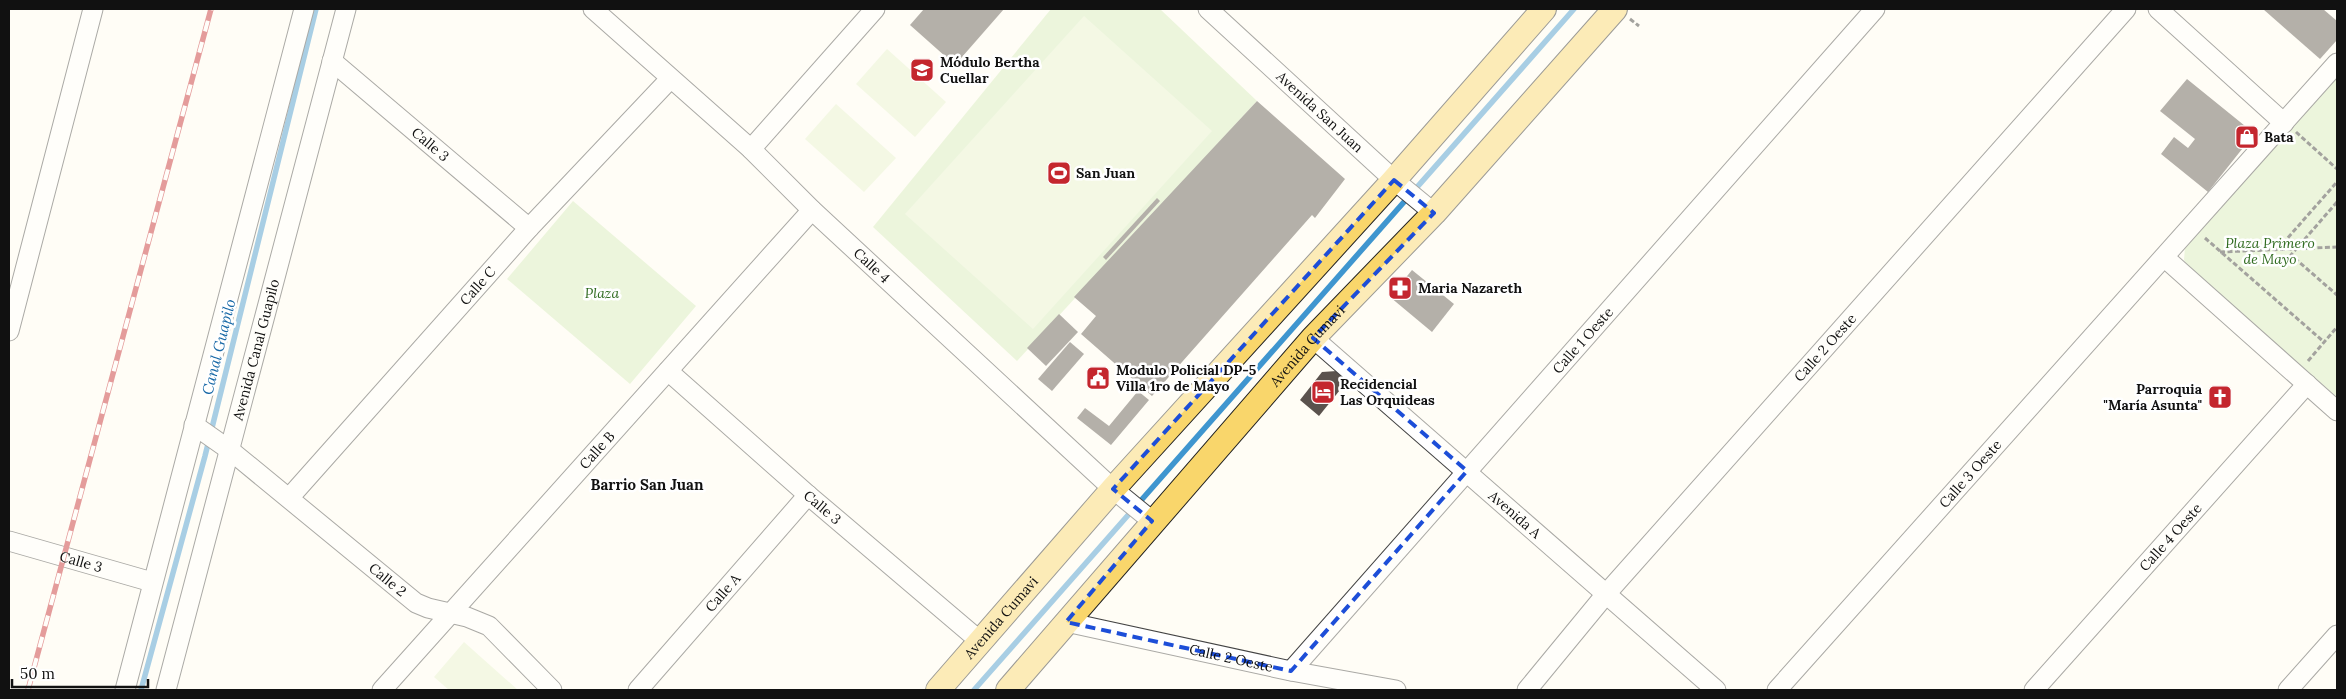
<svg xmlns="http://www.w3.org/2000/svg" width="2346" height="699" font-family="Lora,serif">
<rect width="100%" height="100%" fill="#fffdf5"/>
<g fill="#d5ebbd">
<polygon points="1051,9 1160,9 1257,101 1017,361 873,227"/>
<polygon points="2337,76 2337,397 2189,268 2184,260 2185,247"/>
<polygon points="573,201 696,306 630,384 507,279"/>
</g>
<g fill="#e6f2cf">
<polygon points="1084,16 1212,131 1033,329 905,214"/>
<polygon points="887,49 946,102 915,137 856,84"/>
<polygon points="836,104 896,158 864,192 805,139"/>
<polygon points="464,642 518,690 449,690 434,677"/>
</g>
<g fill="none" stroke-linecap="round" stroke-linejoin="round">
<g stroke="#3f96cf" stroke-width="5.5">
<polyline points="141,690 205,456 316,9"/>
<polyline points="974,690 1574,9"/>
</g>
</g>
<g fill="#5a524d">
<polygon points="924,9 1004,9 955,65 910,25"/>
<polygon points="2263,9 2323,9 2337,21 2337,40 2320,59"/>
<polygon points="2187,79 2250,130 2250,139 2208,192 2161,154 2174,137 2188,148 2195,139 2160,111"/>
<polygon points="1257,101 1345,179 1315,218 1312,215 1152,396 1081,334 1096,316 1074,297"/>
<polygon points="1157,198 1160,201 1106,260 1103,257"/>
<polygon points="1412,270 1454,304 1432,332 1390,297"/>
<polygon points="1059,314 1078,332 1046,366 1027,348"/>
<polygon points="1070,342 1084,354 1052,391 1038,379"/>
<polygon points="1337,371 1348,380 1319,416 1300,400 1322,372"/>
<polygon points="1138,391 1149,400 1111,445 1077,418 1085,408 1109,426"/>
</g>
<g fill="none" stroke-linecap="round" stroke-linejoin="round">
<g stroke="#444" stroke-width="21">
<g id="minor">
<path id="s1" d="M593,9L751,149L812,210L1113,489L1152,521"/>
<path id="s2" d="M1208,9L1394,180L1434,213"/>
<polyline points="2158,9 2284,123"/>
<path id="s3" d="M332,61L529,228"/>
<polyline points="751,149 875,9"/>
<polyline points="2165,258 2337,411"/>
<polyline points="9,331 93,9"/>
<path id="s4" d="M1313,338L1716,690"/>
<path id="s5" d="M668,371L808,495L981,642"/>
<path id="s6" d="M194,425L231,451L416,603L428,608L467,617L489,626L552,690"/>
<path id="s7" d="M289,498L529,228L670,79"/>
<path id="s8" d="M9,541L152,582"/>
<path id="s9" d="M1066,622L1291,671L1396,690"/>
<path id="s10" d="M1291,671L1875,9"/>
<polyline points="125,690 304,9"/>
<path id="s11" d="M166,690L346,9"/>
<path id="s12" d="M382,690L812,210"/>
<path id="s13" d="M638,690L808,495"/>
<path id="s14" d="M1527,690L1606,594L2126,9"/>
<path id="s15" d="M1777,690L2337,63"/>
<path id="s16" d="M2034,690L2307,384"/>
<polyline points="2288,690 2337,635"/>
</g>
</g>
<g stroke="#222" stroke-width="26">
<g id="major">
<path id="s17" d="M938,690L1113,489L1394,180L1544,9"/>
<path id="s18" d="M1008,690L1313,338L1434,213L1615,9"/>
</g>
</g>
<g stroke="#333" stroke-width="3" stroke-dasharray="5 2.5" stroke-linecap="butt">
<polyline points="1630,19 1639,26"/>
<polyline points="2296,132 2337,169"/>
<polyline points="2337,202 2291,255 2337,295"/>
<polyline points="2205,238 2324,342"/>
<polyline points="2278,249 2337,182"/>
<polyline points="2220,252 2337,247"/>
<polyline points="2308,361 2337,327"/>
</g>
<use href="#minor" stroke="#fff" stroke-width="19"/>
<use href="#major" stroke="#f9d66b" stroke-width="24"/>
<g stroke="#c4262e" stroke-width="5.5">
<polyline id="rail" points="28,690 211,9"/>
</g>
<use href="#rail" stroke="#fff" stroke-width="4" stroke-dasharray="11" stroke-linecap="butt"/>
</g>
<path d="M0 0H2346V699H0ZM1394,180L1434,213L1313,338L1467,471L1291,671L1066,622L1152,521L1113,489Z" fill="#fffdf5" fill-opacity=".55" fill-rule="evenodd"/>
<path fill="none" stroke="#1d4ed8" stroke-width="4" stroke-dasharray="10 6" stroke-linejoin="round" d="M1394,180L1434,213L1313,338L1467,471L1291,671L1066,622L1152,521L1113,489Z"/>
<defs>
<g id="school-square" transform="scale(1.25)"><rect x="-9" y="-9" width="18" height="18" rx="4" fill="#c4262e" stroke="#fff"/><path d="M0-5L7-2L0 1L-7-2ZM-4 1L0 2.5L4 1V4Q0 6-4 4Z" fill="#fff"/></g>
<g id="shop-square" transform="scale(1.25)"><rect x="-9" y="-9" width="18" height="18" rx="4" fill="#c4262e" stroke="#fff"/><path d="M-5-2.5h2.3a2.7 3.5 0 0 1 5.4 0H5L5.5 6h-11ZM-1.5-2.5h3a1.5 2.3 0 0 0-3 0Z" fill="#fff"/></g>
<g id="stadium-square" transform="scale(1.25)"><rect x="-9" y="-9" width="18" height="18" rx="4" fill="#c4262e" stroke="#fff"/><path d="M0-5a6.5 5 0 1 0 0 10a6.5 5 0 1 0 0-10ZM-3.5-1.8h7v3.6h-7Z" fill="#fff"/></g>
<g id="pharmacy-square" transform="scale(1.25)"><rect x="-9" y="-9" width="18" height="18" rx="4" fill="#c4262e" stroke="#fff"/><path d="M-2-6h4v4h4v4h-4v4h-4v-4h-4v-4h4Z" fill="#fff"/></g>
<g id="civic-square" transform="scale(1.25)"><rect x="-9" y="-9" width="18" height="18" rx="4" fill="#c4262e" stroke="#fff"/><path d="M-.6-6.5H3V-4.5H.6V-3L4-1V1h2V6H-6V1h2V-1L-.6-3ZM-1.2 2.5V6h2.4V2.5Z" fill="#fff"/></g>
<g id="hotel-square" transform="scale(1.25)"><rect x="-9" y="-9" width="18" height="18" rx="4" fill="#c4262e" stroke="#fff"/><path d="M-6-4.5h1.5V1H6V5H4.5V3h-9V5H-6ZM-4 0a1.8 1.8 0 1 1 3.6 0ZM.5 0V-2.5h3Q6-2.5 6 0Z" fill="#fff"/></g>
<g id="church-square" transform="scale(1.25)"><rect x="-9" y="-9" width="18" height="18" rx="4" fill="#c4262e" stroke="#fff"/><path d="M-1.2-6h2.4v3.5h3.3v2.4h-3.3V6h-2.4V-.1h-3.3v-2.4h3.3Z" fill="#fff"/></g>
</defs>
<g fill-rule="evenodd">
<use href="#school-square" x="922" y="70"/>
<use href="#shop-square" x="2247" y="137"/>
<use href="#stadium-square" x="1059" y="173"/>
<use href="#pharmacy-square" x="1400" y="288"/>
<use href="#civic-square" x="1098" y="378"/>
<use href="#hotel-square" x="1323" y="392"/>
<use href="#church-square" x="2220" y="397"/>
</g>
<g text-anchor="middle" stroke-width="5" stroke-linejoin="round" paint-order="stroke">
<g font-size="14" font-weight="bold" fill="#111" stroke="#fff" text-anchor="start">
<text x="940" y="67">Módulo Bertha<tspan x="940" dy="16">Cuellar</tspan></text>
<text x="2264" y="142">Bata</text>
<text x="1076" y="178">San Juan</text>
<text x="1418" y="293">Maria Nazareth</text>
<text x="1116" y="375">Modulo Policial DP-5<tspan x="1116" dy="16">Villa 1ro de Mayo</tspan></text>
<text x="1340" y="389">Recidencial<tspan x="1340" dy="16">Las Orquideas</tspan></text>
<text x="2202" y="394" text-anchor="end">Parroquia<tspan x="2202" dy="16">"María Asunta"</tspan></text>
</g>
<g font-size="14" fill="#111" stroke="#fff">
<text dy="5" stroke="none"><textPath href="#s2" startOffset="152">Avenida San Juan</textPath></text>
<text dy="5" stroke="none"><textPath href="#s3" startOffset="129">Calle 3</textPath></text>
<text dy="5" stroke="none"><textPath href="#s1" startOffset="379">Calle 4</textPath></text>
<text dy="5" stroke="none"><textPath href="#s7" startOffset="284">Calle C</textPath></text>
<text dy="5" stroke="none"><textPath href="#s10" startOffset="441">Calle 1 Oeste</textPath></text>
<text dy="5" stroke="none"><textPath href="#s18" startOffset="456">Avenida Cumavi</textPath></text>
<text dy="5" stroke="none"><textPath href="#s14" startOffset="454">Calle 2 Oeste</textPath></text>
<text dy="5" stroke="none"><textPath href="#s11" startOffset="352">Avenida Canal Guapilo</textPath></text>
<text dy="5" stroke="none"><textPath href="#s12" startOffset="322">Calle B</textPath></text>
<text dy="5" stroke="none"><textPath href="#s15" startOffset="290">Calle 3 Oeste</textPath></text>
<text dy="5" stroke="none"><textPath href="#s5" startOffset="206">Calle 3</textPath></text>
<text dy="5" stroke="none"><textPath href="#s4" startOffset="268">Avenida A</textPath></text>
<text dy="5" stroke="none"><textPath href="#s16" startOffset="205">Calle 4 Oeste</textPath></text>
<text dy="5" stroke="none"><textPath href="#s8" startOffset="75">Calle 3</textPath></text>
<text dy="5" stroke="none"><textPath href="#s6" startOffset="248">Calle 2</textPath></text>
<text dy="5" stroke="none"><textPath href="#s13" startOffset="129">Calle A</textPath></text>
<text dy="5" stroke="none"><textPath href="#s17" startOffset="96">Avenida Cumavi</textPath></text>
<text dy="5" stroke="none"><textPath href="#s9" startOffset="169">Calle 2 Oeste</textPath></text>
</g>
<g font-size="14" font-style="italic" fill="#2f6b1f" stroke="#fff">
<text x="2270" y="248">Plaza Primero<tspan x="2270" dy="16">de Mayo</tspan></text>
<text x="602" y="298">Plaza</text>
</g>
<g font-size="15" font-style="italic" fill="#1768a6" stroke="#fff">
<text transform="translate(219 347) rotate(-76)" y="5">Canal Guapilo</text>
</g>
<g font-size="15" font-weight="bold" fill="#111" stroke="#fff">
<text x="647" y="490">Barrio San Juan</text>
</g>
</g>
<rect width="2346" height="699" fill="none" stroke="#111111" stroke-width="20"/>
<path d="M12 679v8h136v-8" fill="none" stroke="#111111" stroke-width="2.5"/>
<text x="20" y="679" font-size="15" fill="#111111" stroke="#ffffff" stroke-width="4" paint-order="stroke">50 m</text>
</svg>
